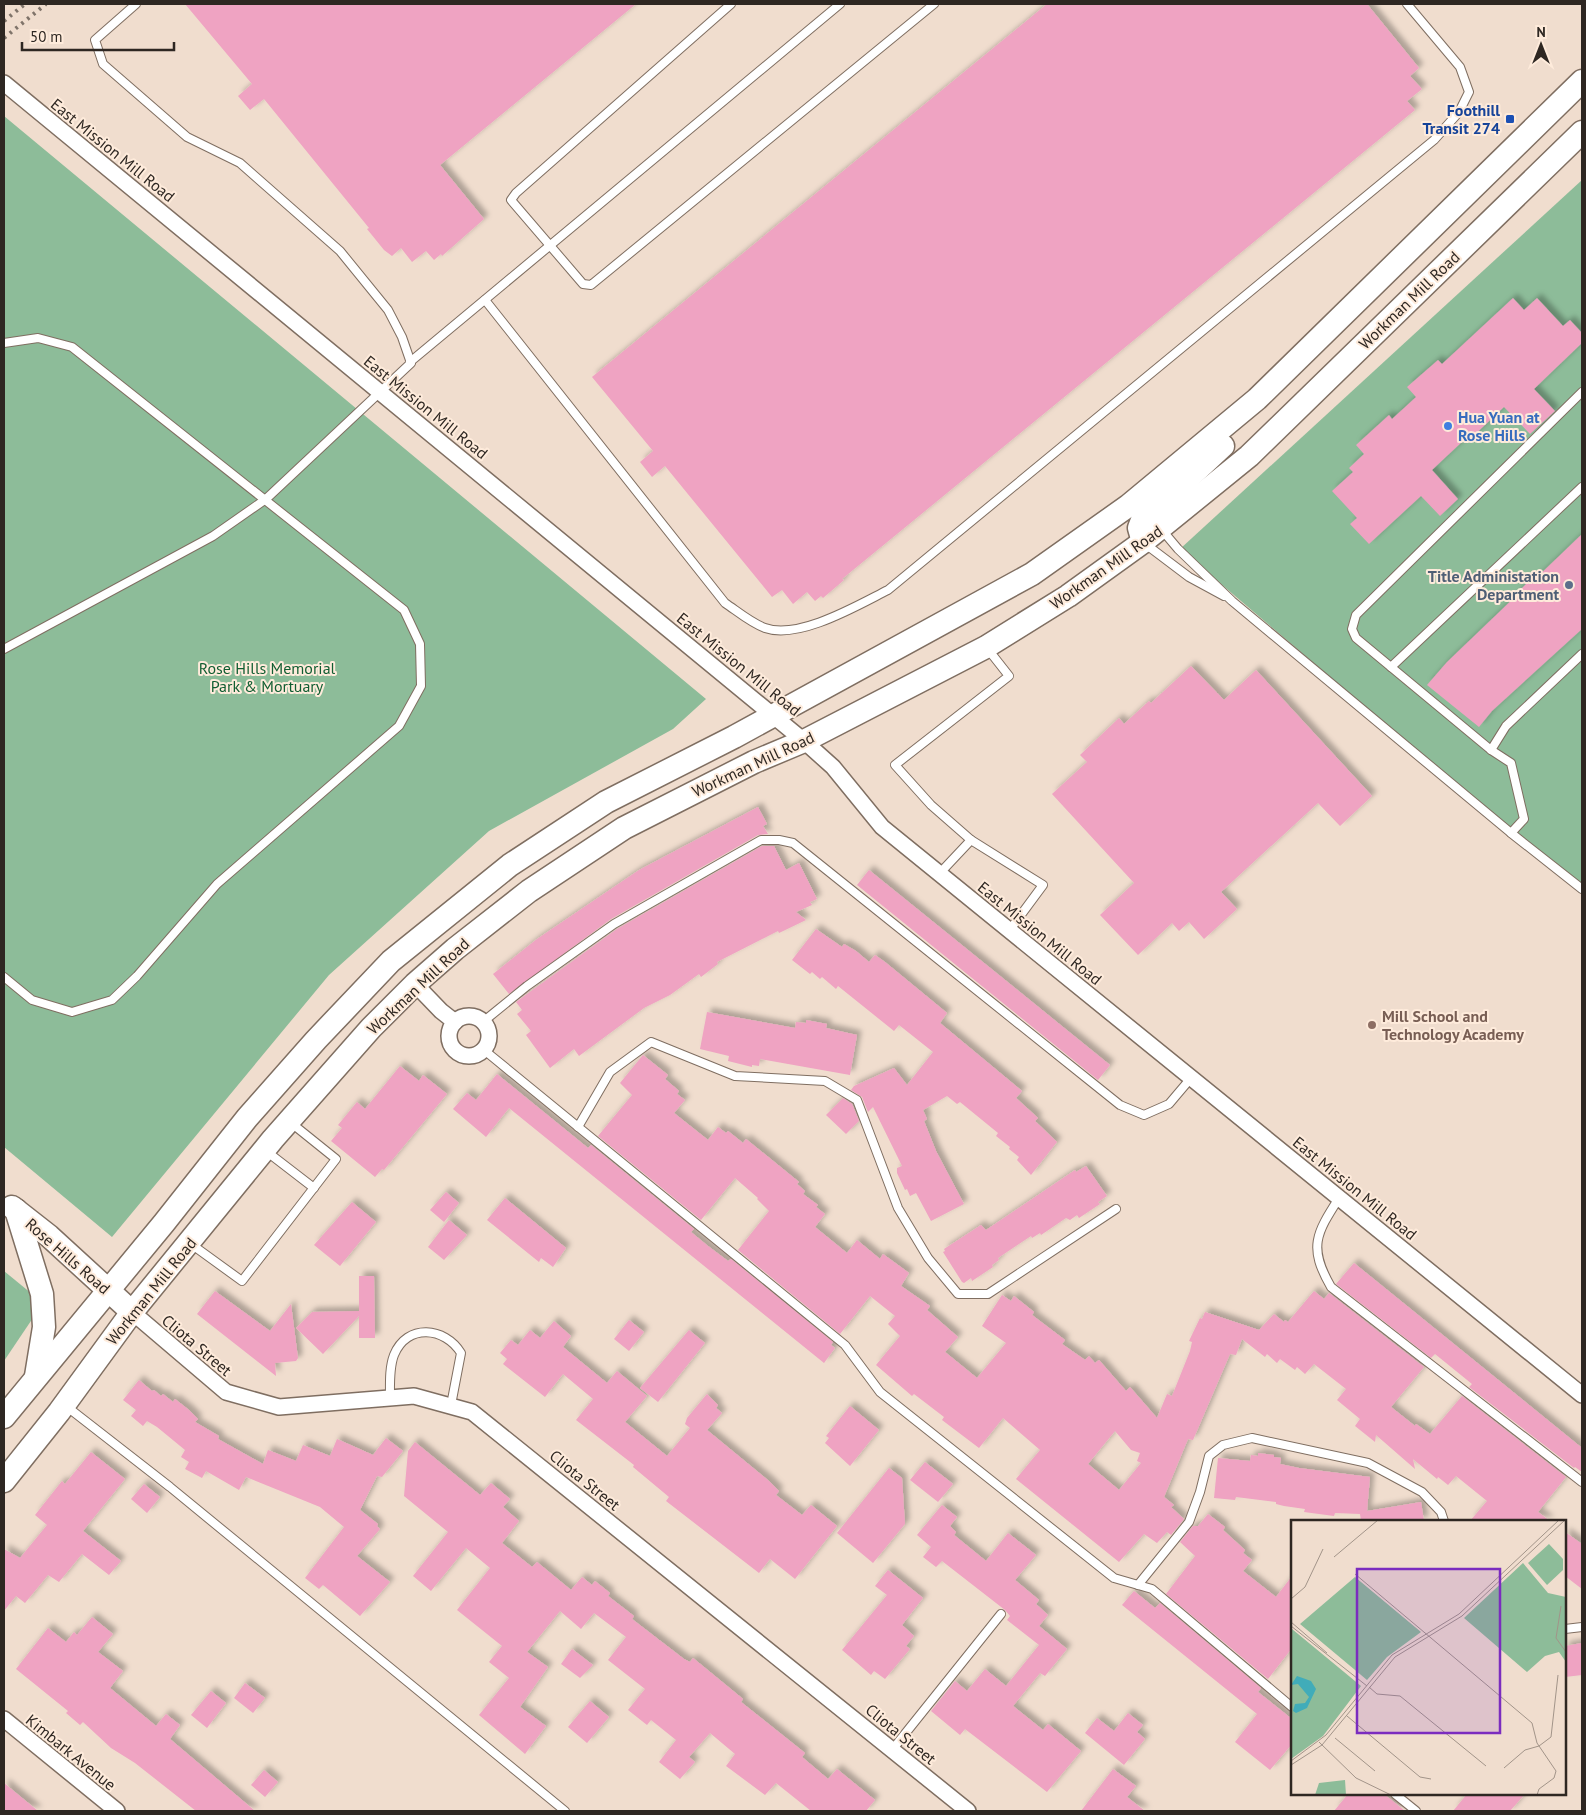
<svg xmlns="http://www.w3.org/2000/svg" width="1586" height="1815" font-family="'PT Sans',sans-serif">
<defs>
<filter id="shadow"><feDropShadow dx="4.5" dy="-4.5" stdDeviation="2.5" flood-color="#0004"/></filter>
</defs>
<rect width="100%" height="100%" fill="#f0ddce"/>
<g fill="#8dbc99">
<polygon points="4,116 706,699 673,729 489,831 329,975 112,1237 4,1147"/>
<polygon points="1582,180 1582,892 1180,549"/>
<polygon points="4,1271 43,1303 4,1361"/>
</g>
<g fill="#efa3c2" fill-rule="evenodd" filter="url(#shadow)">
<polygon points="185,4 636,4 440,165 484,219 442,256 441,254 434,260 426,251 412,262 401,248 392,256 384,250 367,229 369,228 264,99 250,110 238,96 252,84"/>
<polygon points="1047,4 1367,4 1419,68 1410,76 1422,89 1407,101 1415,110 842,579 844,580 823,598 821,596 815,601 807,592 793,604 782,590 772,597 665,466 652,477 640,462 653,451 592,377"/>
<polygon points="1513,298 1524,310 1537,298 1563,326 1570,320 1582,333 1582,343 1534,389 1555,411 1530,434 1504,407 1466,443 1463,441 1432,470 1458,499 1440,516 1421,496 1369,544 1350,524 1357,518 1332,491 1353,472 1349,468 1364,454 1356,445 1389,415 1392,419 1416,397 1407,387 1438,360 1442,364"/>
<polygon points="1582,534 1582,629 1492,711 1479,727 1427,685 1447,662 1519,593 1518,592 1531,579 1533,581"/>
<polygon points="1191,666 1224,700 1256,670 1372,796 1340,826 1318,803 1221,892 1237,909 1204,939 1189,922 1179,931 1172,923 1138,955 1100,915 1134,883 1052,794 1087,762 1080,755 1119,718 1124,724 1149,701 1151,703"/>
<polygon points="758,807 767,824 763,826 768,834 758,835 611,919 509,994 493,974 537,939 639,870"/>
<polygon points="762,846 774,846 786,870 799,863 817,899 810,902 812,905 796,912 806,920 779,933 778,931 717,962 718,964 701,977 699,974 670,995 644,1008 579,1056 574,1049 550,1068 526,1035 531,1031 517,1014 522,1010 516,1002 617,929"/>
<polygon points="869,870 1110,1065 1098,1080 857,885"/>
<polygon points="816,929 842,947 844,944 856,951 869,962 875,955 885,962 947,1013 940,1023 1022,1091 1016,1098 1038,1118 1035,1121 1057,1142 1031,1175 1017,1160 1019,1157 1009,1149 1010,1147 996,1136 998,1133 960,1102 957,1104 947,1096 923,1110 927,1119 924,1121 936,1151 964,1204 931,1221 916,1193 910,1196 907,1189 905,1190 897,1173 897,1168 902,1166 873,1107 868,1112 862,1097 851,1090 854,1086 894,1068 907,1085 933,1052 899,1025 894,1031 838,986 836,989 822,977 820,979 812,972 810,974 792,960"/>
<polygon points="707,1012 795,1028 796,1022 806,1023 806,1020 827,1024 826,1028 857,1035 850,1075 760,1059 759,1066 752,1065 752,1067 728,1061 729,1056 700,1049"/>
<path d="M643,1055L668,1075L665,1079L679,1091L677,1094L685,1100L674,1113L708,1140L718,1127L726,1133L728,1131L743,1143L746,1139L799,1182L797,1184L805,1191L803,1194L818,1205L816,1207L825,1214L815,1227L847,1253L857,1240L880,1259L883,1254L909,1273L901,1286L930,1306L927,1310L958,1337L945,1352L977,1378L1006,1343L982,1326L1002,1295L1011,1301L1014,1296L1034,1312L1032,1315L1065,1340L1062,1344L1085,1360L1089,1356L1095,1363L1099,1360L1126,1391L1130,1387L1157,1418L1167,1394L1172,1396L1190,1351L1192,1342L1189,1341L1200,1318L1202,1319L1205,1312L1259,1330L1274,1314L1284,1322L1285,1320L1288,1322L1314,1291L1324,1299L1329,1293L1424,1367L1391,1407L1415,1426L1416,1424L1430,1434L1462,1396L1566,1477L1538,1512L1550,1521H1470L1487,1501L1456,1476L1448,1485L1438,1477L1437,1479L1413,1459L1415,1469L1376,1435L1375,1442L1355,1426L1360,1419L1337,1400L1346,1389L1314,1364L1305,1374L1297,1367L1295,1370L1280,1359L1277,1363L1267,1354L1265,1357L1242,1339L1236,1355L1230,1354L1193,1440L1188,1439L1164,1497L1174,1505L1171,1507L1184,1519L1171,1535L1167,1532L1157,1543L1144,1534L1119,1562L1016,1479L1040,1450L1003,1418L979,1448L942,1420L944,1417L914,1394L912,1396L876,1365L900,1336L888,1324L895,1316L870,1296L840,1334L738,1250L769,1211L757,1199L758,1198L735,1178L701,1220L598,1136L632,1095L620,1083ZM1115,1431L1131,1450L1140,1453L1137,1461L1141,1463L1119,1490L1088,1464Z"/>
<polygon points="400,1066 419,1081 423,1075 447,1094 384,1170 382,1169 375,1177 331,1141 342,1128 338,1125 357,1102 365,1109"/>
<polygon points="497,1074 588,1148 591,1145 694,1229 691,1232 708,1246 728,1261 731,1259 833,1342 831,1345 835,1348 824,1363 509,1108 486,1137 453,1109 467,1093 476,1100"/>
<polygon points="843,1098 852,1104 859,1121 846,1134 826,1115"/>
<polygon points="1086,1166 1107,1196 1098,1202 1100,1204 1079,1218 1077,1215 1070,1220 1066,1218 1041,1235 1040,1233 1032,1238 1031,1236 998,1258 999,1260 992,1265 993,1267 972,1281 971,1278 964,1283 962,1282 943,1252 945,1251 944,1249 981,1225 986,1230 1075,1170 1076,1172"/>
<polygon points="446,1192 459,1203 444,1222 430,1210"/>
<polygon points="505,1198 566,1248 553,1267 541,1258 539,1262 487,1220"/>
<polygon points="352,1202 376,1222 340,1266 314,1245"/>
<polygon points="449,1220 467,1235 444,1260 428,1247"/>
<polygon points="1354,1263 1582,1448 1582,1472 1575,1467 1574,1468 1469,1387 1472,1384 1435,1354 1431,1358 1336,1284"/>
<polygon points="359,1276 374,1276 375,1338 359,1338 359,1316 323,1354 296,1328 312,1312 359,1311"/>
<polygon points="215,1291 270,1331 291,1304 298,1358 296,1361 275,1363 276,1376 197,1314"/>
<polygon points="629,1320 644,1332 629,1351 614,1339"/>
<polygon points="554,1321 571,1336 563,1347 607,1383 617,1371 647,1396 625,1422 667,1456 690,1428 685,1424 687,1418 707,1394 718,1405 716,1408 722,1413 707,1430 769,1481 779,1491 776,1495 802,1515 811,1505 837,1526 795,1579 770,1559 759,1573 666,1501 669,1497 633,1467 634,1465 576,1420 593,1399 563,1374 545,1397 503,1364 507,1359 500,1353 511,1340 518,1345 530,1330 540,1338"/>
<polygon points="689,1330 705,1343 658,1402 640,1388"/>
<polygon points="139,1380 152,1391 154,1390 161,1396 163,1394 173,1402 175,1399 189,1410 198,1419 195,1422 219,1436 218,1439 263,1464 268,1450 296,1461 303,1445 330,1456 337,1439 373,1455 386,1438 403,1451 382,1477 377,1476 360,1510 378,1524 377,1526 380,1529 357,1556 390,1582 360,1616 323,1585 319,1589 305,1578 344,1527 320,1507 246,1477 239,1490 206,1471 202,1478 185,1469 189,1462 181,1457 185,1450 157,1427 147,1421 143,1426 131,1416 136,1410 123,1400"/>
<polygon points="850,1406 879,1430 850,1466 825,1443 829,1438 826,1436"/>
<polygon points="415,1442 480,1495 491,1483 510,1499 503,1507 519,1521 502,1543 532,1567 537,1562 571,1590 582,1577 592,1585 595,1581 610,1593 608,1596 634,1616 632,1619 684,1659 690,1662 693,1658 743,1699 741,1702 805,1753 802,1757 828,1779 837,1769 875,1800 866,1811 811,1811 776,1783 765,1795 726,1766 735,1754 710,1733 689,1757 695,1762 680,1779 659,1762 676,1740 651,1720 647,1725 628,1710 645,1689 608,1660 626,1637 594,1613 581,1629 560,1611 527,1652 548,1667 520,1707 546,1726 525,1754 479,1715 509,1678 489,1662 502,1646 457,1610 490,1568 466,1548 431,1591 413,1576 448,1532 404,1496 408,1451"/>
<polygon points="91,1452 125,1479 83,1531 121,1561 109,1575 82,1554 59,1582 48,1575 25,1603 16,1596 4,1611 4,1549 20,1558 47,1525 35,1515 62,1481 65,1484"/>
<polygon points="1258,1453 1274,1455 1274,1457 1281,1458 1280,1464 1299,1468 1370,1477 1367,1511 1421,1502 1424,1521 1361,1521 1360,1514 1335,1513 1334,1516 1304,1512 1305,1509 1284,1506 1276,1504 1276,1502 1236,1497 1235,1500 1214,1498 1218,1458 1250,1461 1251,1455 1258,1456"/>
<polygon points="925,1462 953,1484 938,1502 910,1480"/>
<polygon points="889,1468 902,1478 905,1524 873,1563 837,1533"/>
<polygon points="144,1484 160,1497 147,1513 131,1499"/>
<polygon points="942,1505 957,1517 950,1526 956,1532 954,1535 986,1561 1008,1533 1036,1555 1015,1580 1039,1600 1036,1604 1048,1615 1039,1626 1067,1649 1045,1676 1040,1673 1013,1706 1043,1730 1048,1724 1081,1751 1047,1792 965,1729 960,1735 931,1711 955,1681 967,1691 985,1669 1006,1686 1039,1645 1007,1620 1010,1616 1005,1610 942,1561 936,1567 923,1557 931,1547 917,1535"/>
<polygon points="1208,1514 1225,1527 1223,1530 1245,1550 1243,1553 1252,1560 1243,1571 1276,1597 1292,1576 1292,1648 1268,1679 1166,1594 1195,1556 1180,1542 1193,1526 1198,1526"/>
<polygon points="1565,1532 1582,1544 1582,1589 1565,1576"/>
<polygon points="888,1570 923,1598 902,1625 914,1636 906,1646 910,1649 885,1679 874,1671 871,1675 842,1650 887,1595 875,1586"/>
<polygon points="1134,1591 1155,1608 1160,1603 1261,1688 1258,1692 1292,1719 1292,1744 1270,1770 1235,1742 1257,1714 1122,1605"/>
<polygon points="92,1617 113,1634 98,1652 123,1671 110,1688 156,1726 166,1714 180,1725 170,1739 255,1811 196,1811 135,1763 111,1748 83,1722 80,1725 66,1713 68,1711 16,1669 48,1628 66,1642 74,1632 77,1635"/>
<polygon points="1582,1643 1582,1675 1565,1677 1565,1646"/>
<polygon points="572,1649 593,1665 580,1678 561,1664"/>
<polygon points="245,1683 265,1698 253,1713 234,1698"/>
<polygon points="211,1691 226,1703 207,1728 191,1715"/>
<polygon points="590,1701 609,1717 587,1743 568,1727"/>
<polygon points="1128,1713 1143,1725 1137,1732 1145,1739 1124,1765 1085,1733 1097,1718 1114,1731"/>
<polygon points="1113,1769 1136,1786 1127,1797 1145,1811 1081,1811"/>
<polygon points="264,1770 278,1782 265,1797 251,1785"/>
<polygon points="4,1783 38,1811 4,1811"/>
<polygon points="1348,1794 1384,1794 1405,1811 1334,1811"/>
<polygon points="1467,1794 1525,1794 1510,1811 1453,1811"/>
</g>
<g fill="none" stroke-linecap="round" stroke-linejoin="round">
<g stroke="#7f6e61" stroke-width="10">
<g id="service">
<polyline points="731,4 516,193 511,200 583,284 591,285 934,4"/>
<path d="M485,300L725,603C737,611 751,623 765,628C799,640 858,605 888,590L1434,140L1459,112L1469,92L1460,67L1407,4"/>
<polyline points="4,343 38,338 72,347 404,610 420,644 421,686 399,726 217,884 137,976 112,1000 72,1012 32,1000 4,977"/>
<polyline points="410,362 840,4"/>
<polyline points="1582,392 1356,615 1352,629 1356,638 1491,750 1511,763 1524,819 1511,833 1582,889"/>
<polyline points="1162,530 1178,549 1232,601 1511,833"/>
<polyline points="1144,543 1189,577 1224,596"/>
<polyline points="987,648 1009,676 895,765 931,805 971,840 1043,885 1009,931"/>
<polyline points="4,649 213,536 266,499 411,363 402,337 388,310 340,251 240,163 187,137 103,64 95,40 136,4"/>
<polyline points="1391,667 1582,487"/>
<polyline points="1491,750 1506,726 1582,654"/>
<polyline points="939,874 971,840"/>
<polyline points="484,1021 527,986 614,924 761,840 779,840 793,843 1120,1105 1144,1115 1169,1104 1191,1078"/>
<polyline points="484,1050 845,1345 880,1392 1114,1578 1152,1589 1292,1707"/>
<polyline points="578,1127 610,1072 651,1042 735,1076 825,1081 857,1100 898,1208 928,1258 958,1294 988,1294 1116,1209"/>
<polyline points="266,1151 314,1188"/>
<path d="M1339,1198C1316,1234 1308,1247 1331,1287L1582,1482"/>
<polyline points="191,1244 242,1281 336,1159 290,1122"/>
<path d="M390,1398C390,1384 389,1368 394,1355C407,1323 445,1327 461,1353L451,1405"/>
<polyline points="66,1406 170,1487 565,1811"/>
<polyline points="1138,1585 1189,1522 1200,1492 1209,1456 1223,1445 1252,1438 1368,1463 1422,1492 1441,1512 1444,1521"/>
<polyline points="1565,1629 1582,1627"/>
<polyline points="892,1750 1001,1614"/>
<polyline points="1395,1794 1416,1811"/>
</g>
</g>
<g stroke="#7f6e61" stroke-width="18">
<g id="minor">
<polyline points="4,83 804,741 833,767 882,827 1582,1395"/>
<polyline points="415,984 441,1011 455,1022"/>
<circle cx="469" cy="1036" r="20"/>
<polyline points="132,1312 226,1392 279,1407 414,1396 472,1412 968,1811"/>
<polyline points="4,1719 117,1811"/>
</g>
</g>
<g stroke="#7f6e61" stroke-width="25">
<g id="secondary">
<polyline points="1143,542 1139,528 1144,515 1180,486 1223,446"/>
<polyline points="12,1207 49,1236 132,1312"/>
<polyline points="16,1210 42,1294 44,1327 36,1376"/>
<polyline points="4,1417 164,1223 247,1118 316,1040 391,961 510,865 606,802 734,737 1032,574 1128,506 1257,399 1582,81"/>
<polyline points="4,1481 59,1412 132,1312 273,1139 371,1028 415,984 455,949 529,891 624,828 754,762 804,741 986,647 1068,596 1143,542 1249,456 1582,132"/>
</g>
</g>
<use href="#service" stroke="#fff" stroke-width="8"/>
<use href="#minor" stroke="#fff" stroke-width="15"/>
<use href="#secondary" stroke="#fff" stroke-width="22"/>
<g stroke="#7f7369" stroke-width="4" stroke-dasharray="2.5 5" stroke-linecap="butt">
<polyline points="4,21 25,4"/>
<polyline points="4,38 46,4"/>
</g>
</g>
<rect fill="#1a4fb4" stroke="#feebdb" stroke-width="2" x="1505" y="114" width="10" height="10" rx="2.5"/>
<circle fill="#3f7fe0" stroke="#feebdb" stroke-width="2" cx="1448" cy="426" r="5"/>
<circle fill="#5c6f8a" stroke="#feebdb" stroke-width="2" cx="1569" cy="585" r="5"/>
<circle fill="#8d6e63" stroke="#feebdb" stroke-width="2" cx="1372" cy="1025" r="5"/>
<g text-anchor="middle" stroke-width="4" stroke-linejoin="round" paint-order="stroke">
<g font-size="16" font-weight="bold" fill="#164399" stroke="#feebdb" text-anchor="end">
<text x="1500" y="116">Foothill<tspan x="1500" dy="18">Transit 274</tspan></text>
</g>
<g font-size="16" fill="#2e2722" stroke="#feebdb">
<text transform="translate(113 150) rotate(39)" y="6">East Mission Mill Road</text>
<text transform="translate(1409 300) rotate(-44)" y="6">Workman Mill Road</text>
<text transform="translate(426 407) rotate(39)" y="6">East Mission Mill Road</text>
<text transform="translate(1106 567) rotate(-35)" y="6">Workman Mill Road</text>
<text transform="translate(739 664) rotate(39)" y="6">East Mission Mill Road</text>
<text transform="translate(753 764) rotate(-25)" y="6">Workman Mill Road</text>
<text transform="translate(1040 933) rotate(39)" y="6">East Mission Mill Road</text>
<text transform="translate(418 986) rotate(-43)" y="6">Workman Mill Road</text>
<text transform="translate(1355 1188) rotate(39)" y="6">East Mission Mill Road</text>
<text transform="translate(68 1256) rotate(41)" y="6">Rose Hills Road</text>
<text transform="translate(151 1291) rotate(-51)" y="6">Workman Mill Road</text>
<text transform="translate(197 1345) rotate(40)" y="6">Cliota Street</text>
<text transform="translate(585 1480) rotate(39)" y="6">Cliota Street</text>
<text transform="translate(901 1734) rotate(39)" y="6">Cliota Street</text>
<text transform="translate(71 1752) rotate(39)" y="6">Kimbark Avenue</text>
</g>
<g font-size="16" font-weight="bold" fill="#366cbe" stroke="#feebdb" text-anchor="start">
<text x="1458" y="423">Hua Yuan at<tspan x="1458" dy="18">Rose Hills</tspan></text>
</g>
<g font-size="16" font-weight="bold" fill="#4e5e75" stroke="#feebdb" text-anchor="end">
<text x="1559" y="582">Title Administation<tspan x="1559" dy="18">Department</tspan></text>
</g>
<g font-size="16" fill="#105d31" stroke="#feebdb">
<text x="267" y="674">Rose Hills Memorial<tspan x="267" dy="18">Park &amp; Mortuary</tspan></text>
</g>
<g font-size="16" font-weight="bold" fill="#785e54" stroke="#feebdb" text-anchor="start">
<text x="1382" y="1022">Mill School and<tspan x="1382" dy="18">Technology Academy</tspan></text>
</g>
</g>
<g transform="translate(1291 1520)">
<rect width="275" height="275" fill="#f0ddce"/>
<path d="M258,24L272,39V50L256,65L237,43ZM232,43L257,73L275,77V142L268,132L254,136L236,152L173,98ZM64,57L130,112L96,137L76,160L9,104ZM1,109L70,166L32,216L0,239ZM54,260L55,275H24L28,263Z" fill="#8dbc99"/>
<path d="M6,156L20,161L25,169L16,188L5,193L2,191L4,184L14,183L18,177L7,164L0,165Z" fill="#41acb9"/>
<path fill="none" stroke="#a29489" stroke-width="1" d="M43,37L87,0M64,54L241,203L246,223L265,251L263,258L248,269L246,275M0,79L14,67L32,29M270,86L265,118L275,132M0,102L36,133M0,106L76,166M78,167L86,174L109,176L195,246M56,196L129,257L140,259M44,218L84,251M28,222L65,258L100,275M0,241L35,215L101,135L168,94L268,0M0,245L31,225L104,137L171,96L274,0M213,248L234,230L248,226L260,217L267,155"/>
<path fill="#7b2cbf" fill-opacity="0.15" stroke="#7b2cbf" stroke-width="2.5" d="M66,49H209V213H66Z"/>
<rect width="275" height="275" fill="none" stroke="#2e2722" stroke-width="2.5"/>
</g>
<rect width="1586" height="1815" fill="none" stroke="#2e2722" stroke-width="10"/>
<g transform="translate(1541 45)" stroke="#feebdb" stroke-width="4" paint-order="stroke">
<path d="M0-4L9 19L0 12L-9 19Z" fill="#2e2722"/>
<text y="-8" font-size="14" font-weight="bold" text-anchor="middle" fill="#2e2722">N</text>
</g>
<path d="M22 42v8h152v-8" fill="none" stroke="#2e2722" stroke-width="2.5"/>
<text x="30" y="42" font-size="15" fill="#2e2722" stroke="#feebdb" stroke-width="4" paint-order="stroke">50 m</text>
</svg>
